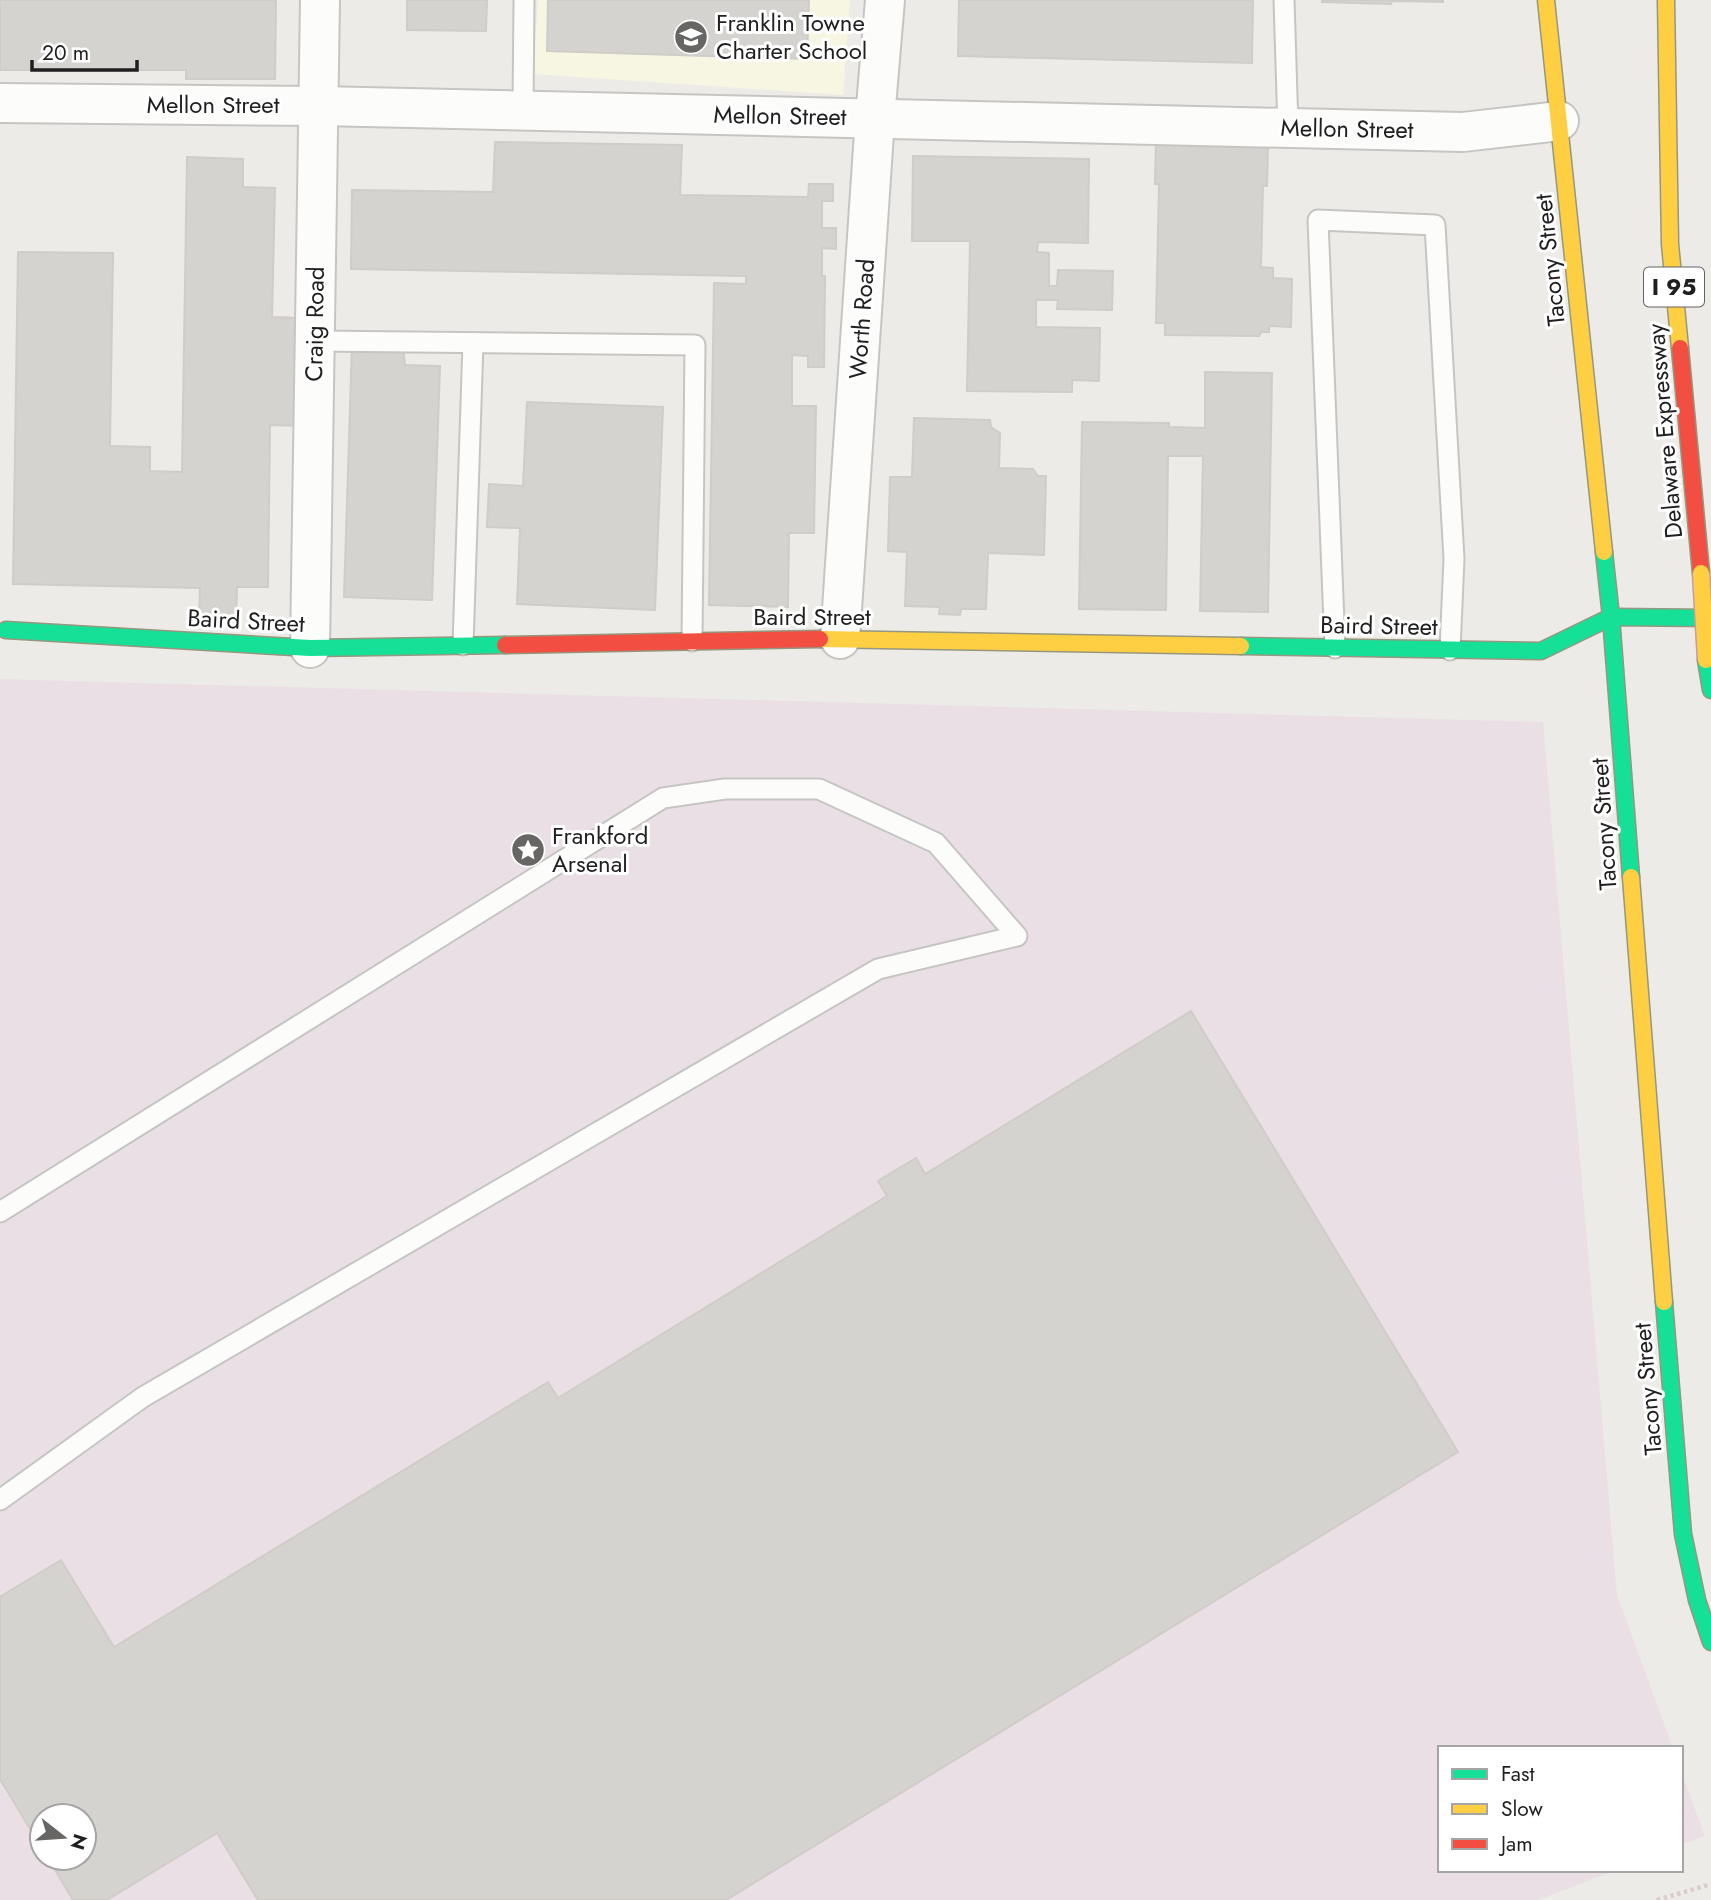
<svg xmlns="http://www.w3.org/2000/svg" width="1711" height="1900" font-family="Jost,sans-serif">
<rect width="100%" height="100%" fill="#edebe7"/>
<g fill="#ebdfe6" fill-rule="evenodd">
<path d="M0,679L1543,722L1617,1595L1673,1748H1440V1870H1616L1538,1900H0ZM42,1816H84V1858H42Z"/>
<polygon points="1681,1771 1705,1836 1681,1845"/>
</g>
<polygon fill="#f7f6e2" points="538,0 850,0 843,95 533,74"/>
<g fill="#d5d3d0" stroke="#d0ccc8" stroke-width="2">
<polygon points="0,0 276,0 275,79 186,79 186,70 0,70"/>
<polygon points="407,0 487,0 486,31 407,30"/>
<polygon points="548,0 809,0 807,59 547,51"/>
<polygon points="959,0 1253,0 1252,63 958,56"/>
<polygon points="1322,0 1443,0 1443,2 1392,1 1391,4 1322,2"/>
<polygon points="1156,141 1268,143 1267,186 1263,186 1261,267 1273,268 1273,278 1292,279 1291,327 1269,326 1269,332 1261,332 1259,336 1165,335 1165,323 1156,323 1159,184 1155,184"/>
<polygon points="495,142 682,145 680,195 808,197 809,184 833,184 833,201 822,201 822,228 836,228 836,249 822,248 822,276 825,276 824,367 808,367 808,356 792,355 792,406 816,406 814,533 789,533 788,607 709,605 714,283 746,284 746,276 351,269 352,190 493,192"/>
<polygon points="913,156 1089,159 1088,243 1038,242 1037,252 1049,253 1049,286 1057,286 1058,270 1113,271 1112,310 1057,309 1058,300 1036,300 1036,327 1100,328 1099,381 1072,380 1072,392 967,391 970,241 912,241"/>
<polygon points="187,157 243,159 243,187 275,188 272,317 303,318 301,426 270,425 268,587 237,587 236,621 199,621 200,588 13,584 18,252 113,253 110,446 150,447 150,471 182,472"/>
<polygon points="352,344 403,346 405,365 440,366 432,600 344,597"/>
<polygon points="1205,372 1272,373 1268,612 1200,611 1203,456 1168,456 1166,610 1079,609 1082,422 1169,423 1169,427 1205,428"/>
<polygon points="527,402 663,407 655,610 517,604 520,528 487,527 489,484 523,486"/>
<polygon points="914,418 990,420 991,427 1000,433 999,468 1033,469 1038,476 1046,476 1044,555 988,553 986,609 961,609 960,615 939,614 940,607 905,606 907,552 888,551 890,477 912,477"/>
<polygon points="1191,1011 1458,1452 726,1900 258,1900 217,1833 107,1900 73,1900 48,1858 84,1858 84,1816 42,1816 42,1849 0,1779 0,1597 61,1560 114,1647 548,1382 558,1398 887,1196 878,1181 916,1158 925,1174"/>
</g>
<g fill="none" stroke-linecap="round" stroke-linejoin="round">
<g stroke="#c6c5c3" stroke-width="23">
<g id="lane">
<polyline points="1284,0 1288,128"/>
<polyline points="523,110 524,0"/>
<polyline points="315,341 695,345 692,641"/>
<polyline points="463,645 473,343"/>
<polyline points="1335,648 1318,220 1435,225 1454,559 1450,650"/>
<polyline points="0,1212 663,798 725,789 819,789 936,843 1017,936 878,969 143,1397 0,1500"/>
</g>
</g>
<g stroke="#c6c5c3" stroke-width="42">
<g id="street">
<polyline points="0,103 319,106 1463,132 1559,121"/>
<polyline points="840,639 875,118 885,0"/>
<polyline points="310,648 320,0"/>
</g>
</g>
<g stroke="#96977e" stroke-width="19">
<g id="fast">
<polyline points="1604,552 1611,617 1631,877"/>
<polyline points="6,630 310,648 505,645"/>
<polyline points="1241,646 1541,651 1611,617 1711,618"/>
<polyline points="1706,660 1711,690"/>
<polyline points="1664,1302 1683,1534 1697,1600 1711,1642"/>
</g>
</g>
<g stroke="#96977e" stroke-width="19">
<g id="slow">
<polyline points="1546,0 1604,552"/>
<polyline points="1666,0 1670,244 1680,348"/>
<polyline points="820,639 1241,646"/>
<polyline points="1631,877 1664,1302"/>
</g>
</g>
<g stroke="#96977e" stroke-width="19">
<g id="jam">
<polyline points="1680,348 1701,573"/>
<polyline points="505,645 820,639"/>
</g>
</g>
<polyline stroke="#dbccca" stroke-width="4.5" stroke-dasharray="3.5 3.5" stroke-linecap="butt" points="1657,1900 1711,1884"/>
<use href="#lane" stroke="#fcfcfb" stroke-width="19"/>
<use href="#street" stroke="#fcfcfb" stroke-width="38"/>
<use href="#fast" stroke="#16e098" stroke-width="16"/>
<use href="#slow" stroke="#ffcf43" stroke-width="16"/>
<use href="#jam" stroke="#f24e42" stroke-width="16"/>
<g stroke="#c49ca8" stroke-width="19" stroke-linecap="butt">
<polyline id="slow-bridge" points="1701,573 1706,660"/>
</g>
<use href="#slow-bridge" stroke="#ffcf43" stroke-width="16"/>
</g>
<defs>
<g id="school-disc" transform="scale(1.75)"><circle r="9.5" fill="#676665" stroke="#fff"/><path d="M0-5L7-2L0 1L-7-2ZM-4 1L0 2.5L4 1V4Q0 6-4 4Z" fill="#fff"/></g>
<g id="sight-disc" transform="scale(1.75)"><circle r="9.5" fill="#676665" stroke="#fff"/><path d="M0-6L1.8-2.2L6-1.7L2.9 1.2L3.7 5.4L0 3.3L-3.7 5.4L-2.9 1.2L-6-1.7L-1.8-2.2Z" fill="#fff"/></g>
</defs>
<g fill-rule="evenodd">
<use href="#school-disc" x="691" y="37"/>
<use href="#sight-disc" x="528" y="850"/>
</g>
<g text-anchor="middle" stroke-width="6" stroke-linejoin="round" paint-order="stroke">
<rect fill="#fff" stroke="#626262" stroke-width="2" x="1644" y="267.5" width="60" height="39" rx="5"/>
<g font-size="23" font-weight="bold" fill="#1f1f1f">
<text x="1674" y="295">I 95</text>
</g>
<g font-size="24" fill="#1f1f1f" stroke="#fff" text-anchor="start">
<text x="716" y="31">Franklin Towne<tspan x="716" dy="28">Charter School</tspan></text>
<text x="552" y="844">Frankford<tspan x="552" dy="28">Arsenal</tspan></text>
</g>
<g font-size="24" fill="#1f1f1f" stroke="#fff">
<text x="213" y="113">Mellon Street</text>
<text transform="translate(780 116) rotate(1)" y="8">Mellon Street</text>
<text transform="translate(1347 129) rotate(1)" y="8">Mellon Street</text>
<text transform="translate(1550 260) rotate(-96)" y="8">Tacony Street</text>
<text transform="translate(862 319) rotate(-86)" y="8">Worth Road</text>
<text transform="translate(315 324) rotate(-89)" y="8">Craig Road</text>
<text transform="translate(1665 431) rotate(-95)" y="8">Delaware Expressway</text>
<text x="812" y="625">Baird Street</text>
<text transform="translate(246 621) rotate(3)" y="8">Baird Street</text>
<text transform="translate(1379 626) rotate(1)" y="8">Baird Street</text>
<text transform="translate(1604 824) rotate(-94)" y="8">Tacony Street</text>
<text transform="translate(1648 1389) rotate(-95)" y="8">Tacony Street</text>
</g>
</g>
<rect x="1438" y="1746" width="245" height="126" fill="#ffffff" stroke="#a5a5a5" stroke-width="2"/>
<rect x="1452" y="1769" width="35" height="10" fill="#16e098" stroke="#a5a5a5" stroke-width="2"/>
<text x="1501" y="1781" font-size="21" fill="#1f1f1f">Fast</text>
<rect x="1452" y="1804" width="35" height="10" fill="#ffcf43" stroke="#a5a5a5" stroke-width="2"/>
<text x="1501" y="1816" font-size="21" fill="#1f1f1f">Slow</text>
<rect x="1452" y="1839" width="35" height="10" fill="#f24e42" stroke="#a5a5a5" stroke-width="2"/>
<text x="1501" y="1851" font-size="21" fill="#1f1f1f">Jam</text>
<g transform="translate(63 1837) rotate(107)"><circle r="33" fill="#ffffff" stroke="#a5a5a5" stroke-width="2"/>
<path d="M0-5L12 26L0 18L-12 26Z" fill="#676665"/>
<text y="-10" font-size="19" font-weight="bold" text-anchor="middle" fill="#1f1f1f">N</text>
</g>
<path d="M32 60v10h105v-10" fill="none" stroke="#1f1f1f" stroke-width="3.5"/>
<text x="42" y="60" font-size="21" fill="#1f1f1f" stroke="#ffffff" stroke-width="5" paint-order="stroke">20 m</text>
</svg>
